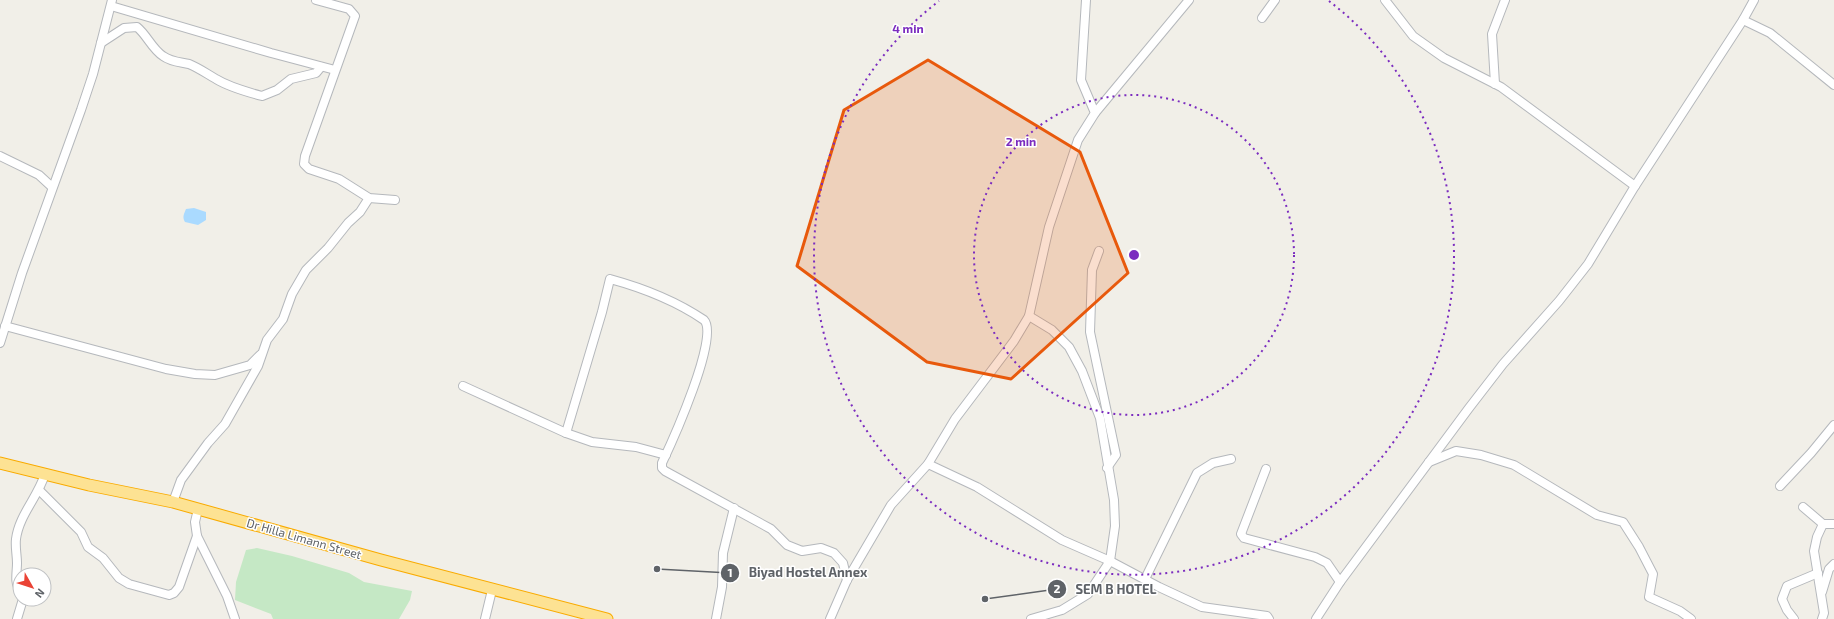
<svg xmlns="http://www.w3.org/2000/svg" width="1834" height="619" font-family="'Exo 2',sans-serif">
<rect width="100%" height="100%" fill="#f1efe8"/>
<polygon fill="#c5e8c5" points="257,548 292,556 349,573 364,582 412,591 410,600 399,619 273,619 271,614 235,600 236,582 246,550"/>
<path fill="#aadaff" d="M194,208L206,212V220L198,225L185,222C182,217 184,214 186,209Z"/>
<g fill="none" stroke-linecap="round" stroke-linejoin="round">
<g stroke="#b5b8bc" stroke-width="10">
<g id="minor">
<polyline points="316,0 349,9 355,16 305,156 304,164 309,169 339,179 369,198 395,200"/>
<polyline points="1385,0 1413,36 1444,58 1501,87 1635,186"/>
<polyline points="111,6 271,53 335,70"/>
<polyline points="1262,18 1275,0"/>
<polyline points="1743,20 1770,33 1834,85"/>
<path d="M101,43L124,28L137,27C147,35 152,49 163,56C171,62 180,62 189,64C199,68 207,74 216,79C229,87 247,92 262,96L277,90L291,79L316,73L321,67"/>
<polyline points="1495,84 1492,34 1505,0"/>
<polyline points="1095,113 1189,0"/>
<polyline points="0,156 39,175 52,187"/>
<polyline points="1099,251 1092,270 1090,332 1116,455 1107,468"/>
<polyline points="1029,316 1052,330 1069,347 1082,371 1100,418 1114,500 1115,526 1110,561 1088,594 1062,610 1031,619"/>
<polyline points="5,326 166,369 195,374 215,375 250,365 260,355"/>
<polyline points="0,343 22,273 81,110 93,74 112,0"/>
<polyline points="463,386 566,433 592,442 636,447 666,455"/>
<path d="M566,433L602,312L610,279C643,288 676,301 704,320C720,336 672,442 662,463V468L665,471L771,529L787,545L802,551L821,548L834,553L843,563L847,580"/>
<polyline points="1429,462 1456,451 1481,455 1514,465 1597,515 1623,522 1639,547 1653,574 1649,597 1680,611 1691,619"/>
<polyline points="928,464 977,487 1062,540 1110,561 1159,587 1202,607 1267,616 1269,619"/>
<polyline points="1266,469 1241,534 1244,538 1315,557 1327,563 1340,582"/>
<polyline points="1780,486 1811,453 1834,425"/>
<polyline points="40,491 81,532 88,547 103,558 119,578 129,584 169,595 174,593 179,587 197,536"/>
<polyline points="173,502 181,480 208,443 225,424 258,366 267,340 283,319 292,294 306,270 328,248 348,223 360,212 369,198"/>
<polyline points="1803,507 1823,524 1834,524"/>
<polyline points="198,509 195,522 197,536 227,596 235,619"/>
<polyline points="1145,579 1197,473 1213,463 1231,459"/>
<path d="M20,590C14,583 17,573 17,563C17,555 15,547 16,539C19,515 38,497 45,474"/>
<polyline points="1822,592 1829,569 1834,564"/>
<polyline points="17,619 23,599"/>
<polyline points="485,619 492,590"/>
<polyline points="716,619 722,587 723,553 734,508"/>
<polyline points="830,619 847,580 891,505 928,464 955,419 1014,341 1029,316 1049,227 1078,140 1095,113 1081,80 1086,0"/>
<polyline points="1316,619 1340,582 1469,408 1503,364 1559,301 1588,264 1635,186 1743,20 1754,0"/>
<polyline points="1794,619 1787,610 1782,599 1787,586 1818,573"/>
<polyline points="1822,619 1824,613 1814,551 1817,537 1823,524"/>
</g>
</g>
<g stroke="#f9ab00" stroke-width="13">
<polyline id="highway" points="0,463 89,485 173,502 381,560 607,619"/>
</g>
<use href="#minor" stroke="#fff" stroke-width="8"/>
<use href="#highway" stroke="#fde293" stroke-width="11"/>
</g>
<path fill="#e8590c" fill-opacity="0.2" stroke="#e8590c" stroke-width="3" stroke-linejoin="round" d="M928,60L1080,152L1128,273L1011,379L927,362L797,266L844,110Z"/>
<g fill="none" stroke="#7b2cbf" stroke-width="2" stroke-dasharray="2 4">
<circle cx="1134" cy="255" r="160"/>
<path d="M1329 1A320 320 0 1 1 939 1"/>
</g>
<g text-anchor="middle" stroke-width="3" stroke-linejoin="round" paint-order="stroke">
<g font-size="12" fill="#5f6368" stroke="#fff">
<text transform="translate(304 539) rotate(16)" y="4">Dr Hilla Limann Street</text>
</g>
</g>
<circle cx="1134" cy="255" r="6" fill="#7b2cbf" stroke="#fff" stroke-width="2"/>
<g font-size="12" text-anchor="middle" font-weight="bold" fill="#7b2cbf" stroke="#fff" stroke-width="3" stroke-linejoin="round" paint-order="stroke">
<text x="908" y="33">4 min</text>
<text x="1021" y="146">2 min</text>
</g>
<path fill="none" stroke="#5f6368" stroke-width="1.5" d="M657 569L730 573M985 599L1057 589"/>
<g fill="#5f6368" stroke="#fff" stroke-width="1.5">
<circle cx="657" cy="569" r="4"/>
<circle cx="985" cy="599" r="4"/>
<circle cx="730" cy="573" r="10"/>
<circle cx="1057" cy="589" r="10"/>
</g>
<g font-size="12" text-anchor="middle" font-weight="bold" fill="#fff">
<text x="730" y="577">1</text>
<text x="1057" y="593">2</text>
</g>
<g font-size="13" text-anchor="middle" font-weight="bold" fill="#5f6368" stroke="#fff" stroke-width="3" stroke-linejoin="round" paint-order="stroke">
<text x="808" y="577">Biyad Hostel Annex</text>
<text x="1116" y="594">SEM B HOTEL</text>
</g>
<g transform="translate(32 587) rotate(129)"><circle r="19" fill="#ffffff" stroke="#bfc1c3"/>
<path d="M0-3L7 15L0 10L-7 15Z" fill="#ea4335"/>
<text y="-6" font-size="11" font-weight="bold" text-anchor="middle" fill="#5f6368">N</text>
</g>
</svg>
